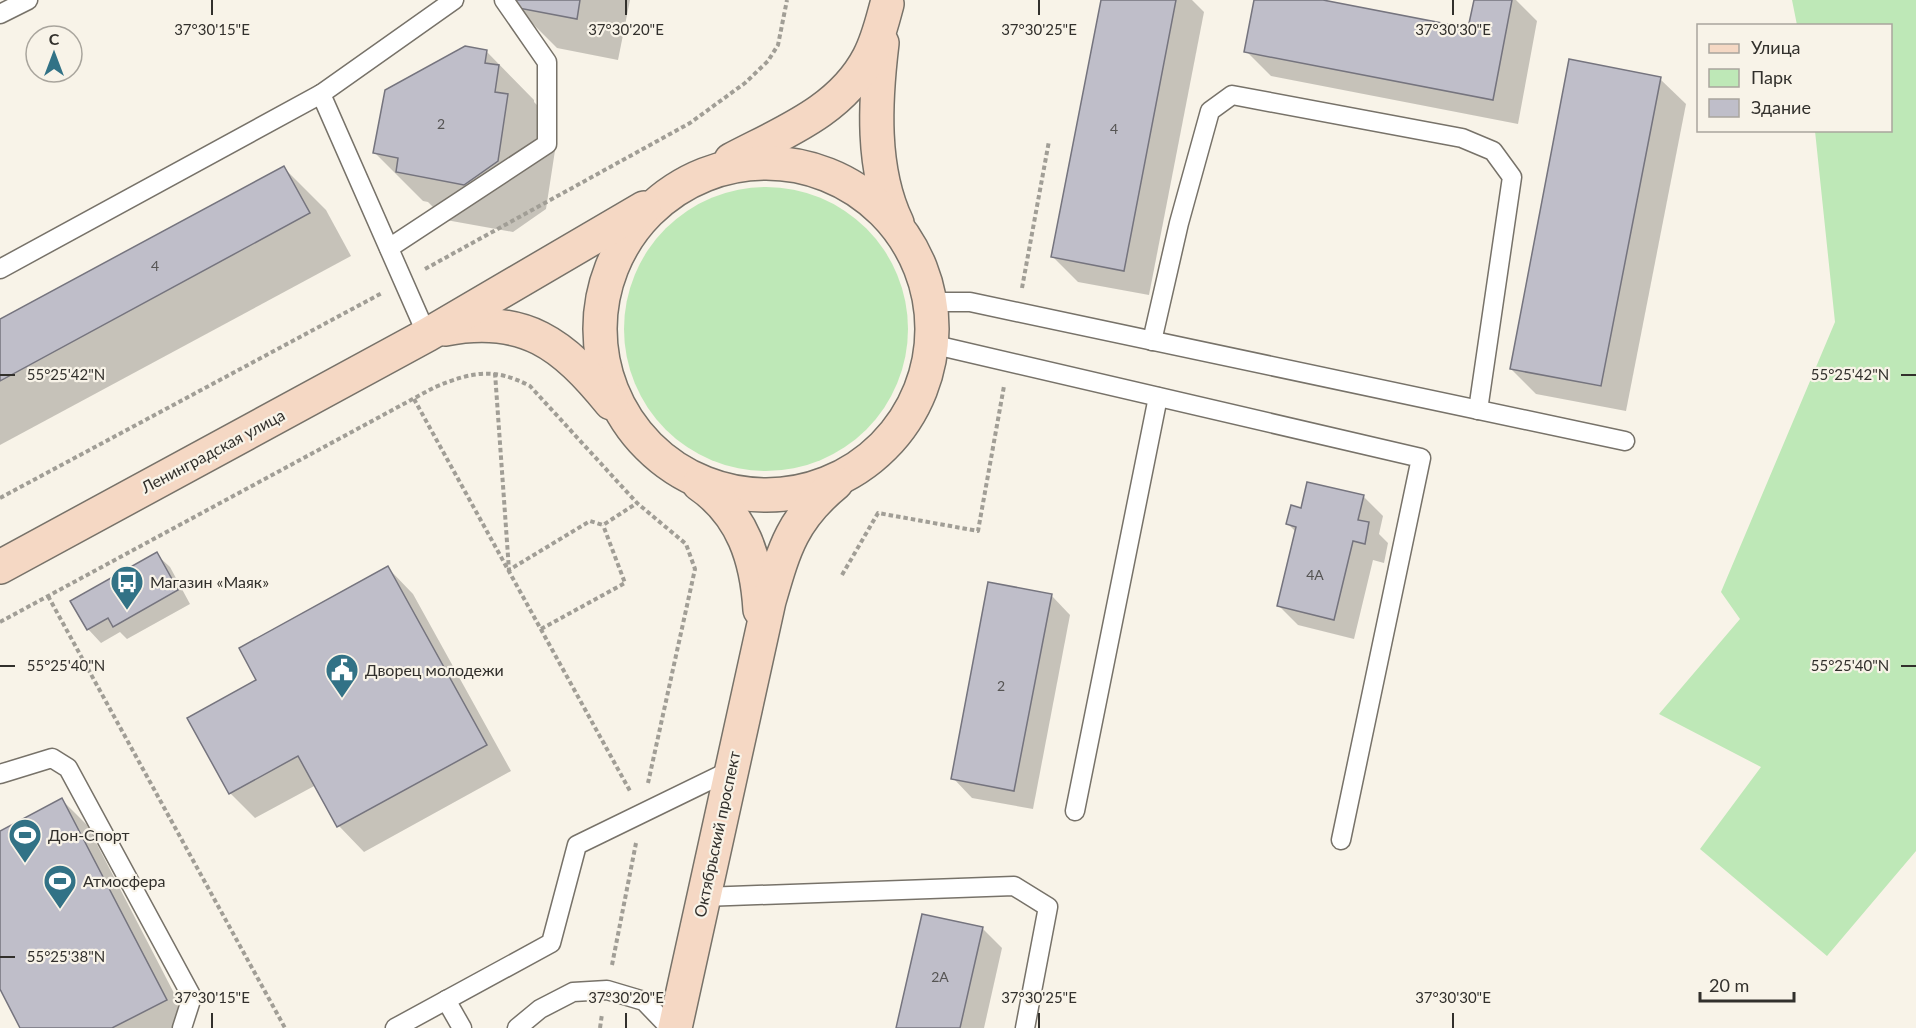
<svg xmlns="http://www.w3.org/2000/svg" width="1916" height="1028" font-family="Lato,sans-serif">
<rect width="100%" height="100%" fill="#f8f3e8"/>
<g fill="#bee8b7">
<polygon points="1792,0 1916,0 1916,851 1827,956 1700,849 1761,767 1659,714 1740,619 1721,592 1835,322 1815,131 1890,130 1890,26 1797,25"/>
<circle cx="766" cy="329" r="142"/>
</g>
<g fill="#0003">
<polygon points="516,0 630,0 618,60 557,48 515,6"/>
<polygon points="1103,0 1192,0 1204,12 1149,295 1078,282 1053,257"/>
<polygon points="1256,0 1315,0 1469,30 1475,0 1516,0 1537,21 1518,124 1271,76 1246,51"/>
<polygon points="486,51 534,100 534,102 547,115 556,144 546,209 513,232 446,220 428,202 423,201 375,153"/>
<polygon points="1660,79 1686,104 1626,411 1536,394 1511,369"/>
<polygon points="284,168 326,210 351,256 0,445 0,321"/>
<polygon points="1364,497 1383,516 1379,534 1388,543 1384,563 1373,560 1354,639 1298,625 1279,606 1296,532 1288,524 1302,510"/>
<polygon points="156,554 170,567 190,604 127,639 120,632 101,643 88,629"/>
<polygon points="388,568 413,594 511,771 364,852 339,826 316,785 255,818 230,793"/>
<polygon points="1051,595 1070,615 1033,809 972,798 953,778"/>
<polygon points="62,800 87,825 191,1026 186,1028 22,1028 0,986 0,832"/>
<polygon points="982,928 1002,948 984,1028 898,1028"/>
</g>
<g fill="#bfbec9" stroke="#75747e" stroke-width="1.5">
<polygon points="514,0 580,0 577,19 513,7"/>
<polygon points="1101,0 1176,0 1124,271 1051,257"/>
<polygon points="1254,0 1323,0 1468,28 1474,0 1512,0 1493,100 1244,52"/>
<polygon points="465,46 487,50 485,63 499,65 495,92 508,94 498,161 464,185 396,172 398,158 373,153 385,90"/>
<polygon points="1569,59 1661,77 1601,386 1510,369"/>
<polygon points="284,166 310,213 0,381 0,319"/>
<polygon points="1307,482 1364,495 1358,520 1369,522 1365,544 1353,541 1334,620 1277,606 1296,527 1286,524 1291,505 1301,508"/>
<polygon points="157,552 178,590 113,627 108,618 87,630 70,601"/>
<polygon points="388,566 487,745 337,827 298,756 229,794 187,718 256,680 239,648"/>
<polygon points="988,582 1052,594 1014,791 951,779"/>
<polygon points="62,798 167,1000 112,1028 20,1028 0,989 0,831"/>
<polygon points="922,914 983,927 960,1028 896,1028"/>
</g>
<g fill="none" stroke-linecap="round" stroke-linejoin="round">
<g stroke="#777269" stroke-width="21">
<g id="lane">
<polyline points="0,14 28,0"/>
<polyline points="389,248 547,144 547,62 504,0"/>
<polyline points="0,269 321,94"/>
<polyline points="930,302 970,302 1625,441"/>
<polyline points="427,335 321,94 454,0"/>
<polyline points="1152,341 1179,223 1210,111 1232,95 1462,138 1493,151 1512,177 1478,410"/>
<polyline points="931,344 1421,458 1341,840"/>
<polyline points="0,774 52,758 68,768 192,997 182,1028"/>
<polyline points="1075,811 1158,397"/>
<polyline points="703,897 1014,886 1048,907 1025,1028"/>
<polyline points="446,1000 462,1028"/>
<polyline points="395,1028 551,943 577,845 731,770"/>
<polyline points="517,1028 540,1009 573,992 607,990 644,1001 670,1028"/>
</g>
</g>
<g stroke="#777269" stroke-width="36">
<g id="secondary">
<path d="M882,43C875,101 871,169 897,223"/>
<path d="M731,160C782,133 841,111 869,57C878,40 882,22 887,4"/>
<circle cx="766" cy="329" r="166"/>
<path d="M445,329C525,314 563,344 611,403"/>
<path d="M699,484C743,514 757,560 760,610"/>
<polyline points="0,567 427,335 644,208"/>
<path d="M675,1028L769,601C784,549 792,519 836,483"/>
</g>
</g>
<g stroke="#a19e96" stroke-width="4" stroke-dasharray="4.5 3" stroke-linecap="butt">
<polyline points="425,269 690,123 745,83 768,61 778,45 787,0"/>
<polyline points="1022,288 1049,141"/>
<polyline points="495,373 509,570 590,521 603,525 637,503"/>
<polyline points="414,399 630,791"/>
<polyline points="0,498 382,293"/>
<polyline points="842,575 878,513 978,531 1004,386"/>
<polyline points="48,596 285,1028"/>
<path d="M0,622L435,387C472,372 494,367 530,386L637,503L686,544L695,569L648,783"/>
<polyline points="541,629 625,583 603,525"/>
<polyline points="612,965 636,843"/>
<polyline points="600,1028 602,1014"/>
</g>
<use href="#lane" stroke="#fff" stroke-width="18"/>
<use href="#secondary" stroke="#f5d8c4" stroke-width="33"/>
</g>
<path fill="none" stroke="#32302c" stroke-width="2" d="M212,0V15M626,0V15M1039,0V15M1453,0V15M0,375H15M1901,375H1916M0,666H15M1901,666H1916M0,957H15M212,1013V1028M626,1013V1028M1039,1013V1028M1453,1013V1028"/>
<defs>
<g id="bus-pin" transform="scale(1.725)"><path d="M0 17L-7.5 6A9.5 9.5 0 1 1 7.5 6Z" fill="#327286" stroke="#f8f3e8"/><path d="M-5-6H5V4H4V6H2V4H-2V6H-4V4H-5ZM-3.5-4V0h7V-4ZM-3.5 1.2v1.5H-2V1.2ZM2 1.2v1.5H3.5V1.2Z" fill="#fff"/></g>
<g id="civic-pin" transform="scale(1.725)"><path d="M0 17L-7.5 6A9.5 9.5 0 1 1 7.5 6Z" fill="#327286" stroke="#f8f3e8"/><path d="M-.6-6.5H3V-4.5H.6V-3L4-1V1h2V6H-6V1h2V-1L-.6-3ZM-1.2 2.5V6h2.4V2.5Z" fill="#fff"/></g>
<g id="stadium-pin" transform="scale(1.725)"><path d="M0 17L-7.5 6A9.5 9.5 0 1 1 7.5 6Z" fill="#327286" stroke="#f8f3e8"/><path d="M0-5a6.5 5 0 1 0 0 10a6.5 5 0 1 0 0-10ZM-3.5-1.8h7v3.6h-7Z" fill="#fff"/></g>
</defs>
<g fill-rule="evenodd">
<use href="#bus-pin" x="127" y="582"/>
<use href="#civic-pin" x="342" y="670"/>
<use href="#stadium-pin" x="25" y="835"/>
<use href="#stadium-pin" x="60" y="881"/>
</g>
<g text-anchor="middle" stroke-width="4.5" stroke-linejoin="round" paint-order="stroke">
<g font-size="14" fill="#555453">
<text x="441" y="129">2</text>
<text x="1114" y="134">4</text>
<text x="155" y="271">4</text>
<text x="1315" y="580">4А</text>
<text x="1001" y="691">2</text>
<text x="940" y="982">2А</text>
</g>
<g font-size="16" fill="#32302c" stroke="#f8f3e8">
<text transform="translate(213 451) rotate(-28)" y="6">Ленинградская улица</text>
<text transform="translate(717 834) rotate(-78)" y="6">Октябрьский проспект</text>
</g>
<g font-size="16" fill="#32302c" stroke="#f8f3e8" text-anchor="start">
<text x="150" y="588">Магазин «Маяк»</text>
<text x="365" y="676">Дворец молодежи</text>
<text x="48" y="841">Дон-Спорт</text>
<text x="83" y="887">Атмосфера</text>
</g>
</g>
<g font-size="15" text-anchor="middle" fill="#32302c" stroke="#f8f3e8" stroke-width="4.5" stroke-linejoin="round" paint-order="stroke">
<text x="212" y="35">37°30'15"E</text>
<text x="626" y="35">37°30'20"E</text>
<text x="1039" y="35">37°30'25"E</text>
<text x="1453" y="35">37°30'30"E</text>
<text x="66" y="380">55°25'42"N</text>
<text x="1850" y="380">55°25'42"N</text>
<text x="66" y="671">55°25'40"N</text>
<text x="1850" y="671">55°25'40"N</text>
<text x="66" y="962">55°25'38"N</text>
<text x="212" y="1003">37°30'15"E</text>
<text x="626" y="1003">37°30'20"E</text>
<text x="1039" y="1003">37°30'25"E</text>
<text x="1453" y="1003">37°30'30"E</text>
</g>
<rect x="1697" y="24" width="195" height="108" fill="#f8f3e8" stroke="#a9a59d" stroke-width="1.5"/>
<rect x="1709" y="44" width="30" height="9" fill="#f5d8c4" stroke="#a9a59d" stroke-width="1.5"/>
<text x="1751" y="54" font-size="18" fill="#32302c">Улица</text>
<rect x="1709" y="69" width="30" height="18" fill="#bee8b7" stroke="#a9a59d" stroke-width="1.5"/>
<text x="1751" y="84" font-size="18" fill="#32302c">Парк</text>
<rect x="1709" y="99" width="30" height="18" fill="#bfbec9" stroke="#a9a59d" stroke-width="1.5"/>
<text x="1751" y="114" font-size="18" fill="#32302c">Здание</text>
<g transform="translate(54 54)"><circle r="28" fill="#f8f3e8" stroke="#a9a59d" stroke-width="1.5"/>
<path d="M0-4.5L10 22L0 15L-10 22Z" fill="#327286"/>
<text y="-9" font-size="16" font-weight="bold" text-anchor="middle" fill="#32302c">С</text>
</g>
<path d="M1700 992v9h94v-9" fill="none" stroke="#32302c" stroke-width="3"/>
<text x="1709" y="992" font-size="18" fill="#32302c" stroke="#f8f3e8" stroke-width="4.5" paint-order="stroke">20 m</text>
</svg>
